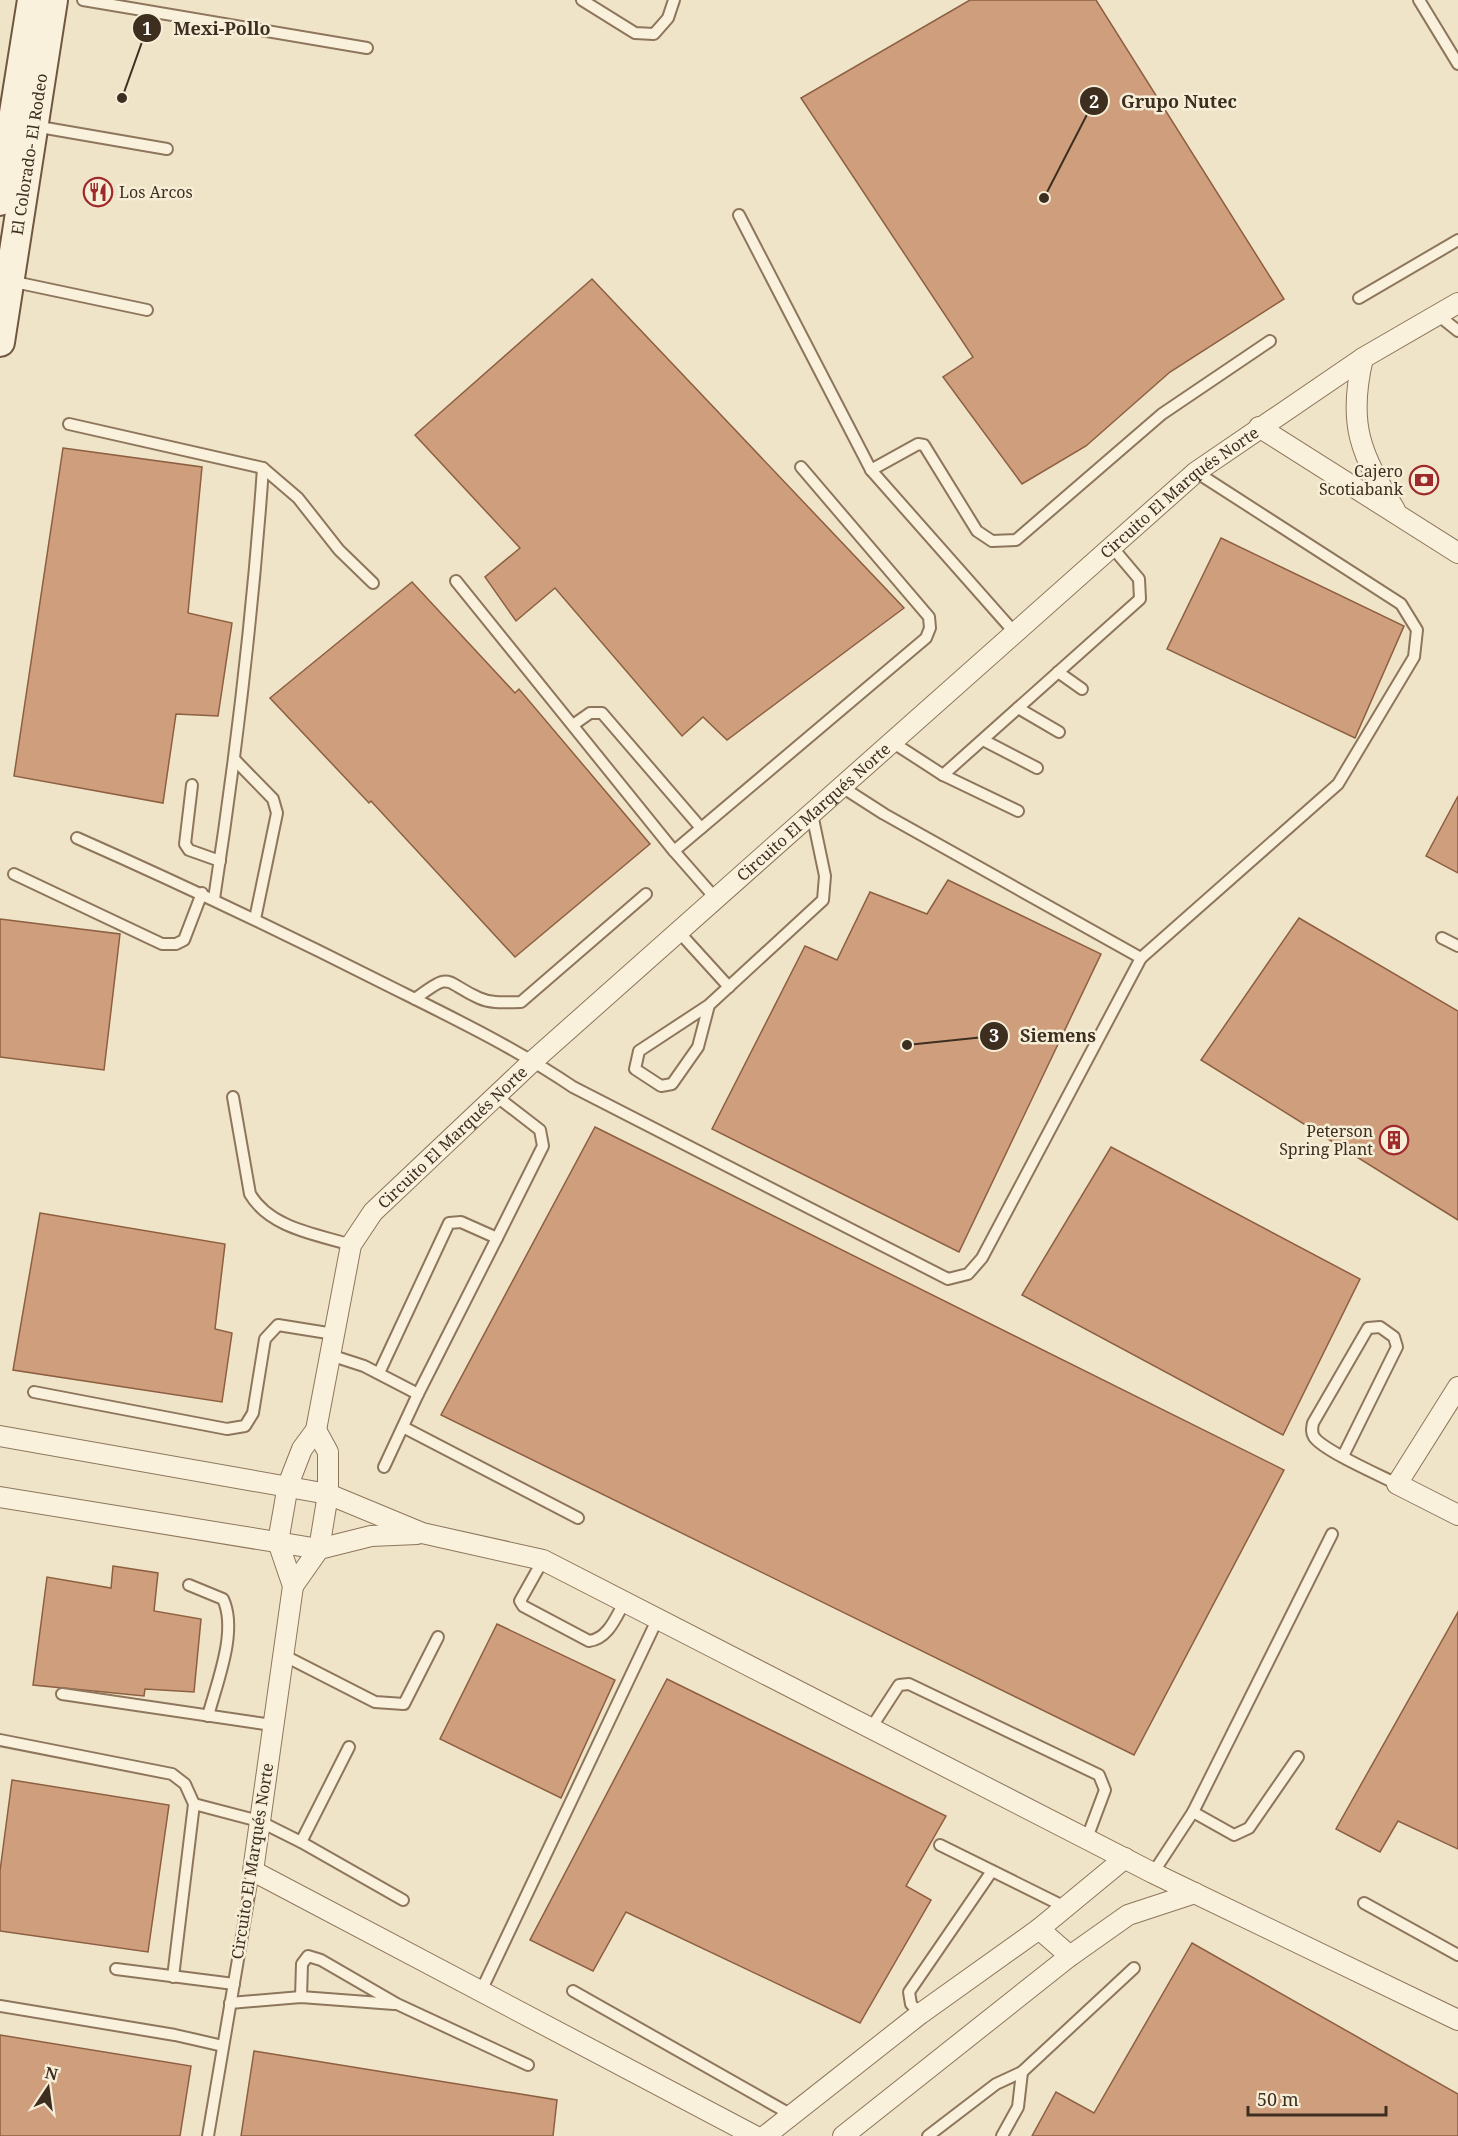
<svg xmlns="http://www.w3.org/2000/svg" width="1458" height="2136" font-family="'Noto Serif',serif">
<rect width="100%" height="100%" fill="#f0e4c8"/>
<g fill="#cf9f7d" stroke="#8d5f41" stroke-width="1.5">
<polygon points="970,0 1096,0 1284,299 1170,372 1086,446 1022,484 943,377 973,357 801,98"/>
<polygon points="592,279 904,608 727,740 703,717 682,736 555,588 516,621 485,577 520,548 415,435"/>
<polygon points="63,448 202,467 188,613 232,623 218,716 176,714 163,803 14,776"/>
<polygon points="1221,538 1404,626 1355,738 1167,649"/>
<polygon points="412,582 515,693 519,689 650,844 515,957 371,801 369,803 270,698"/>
<polygon points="1458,796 1458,873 1426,856"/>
<polygon points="948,880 1101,954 959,1252 712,1129 805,946 837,960 870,892 927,914"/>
<polygon points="1299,918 1458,1011 1458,1220 1201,1060"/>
<polygon points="0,919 120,934 104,1070 0,1057"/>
<polygon points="595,1127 1284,1470 1134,1755 441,1415"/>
<polygon points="1111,1147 1360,1279 1283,1435 1022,1295"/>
<polygon points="40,1213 225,1244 215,1329 232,1333 222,1402 13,1370"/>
<polygon points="113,1566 158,1573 154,1611 201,1619 194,1692 145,1689 144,1696 33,1685 47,1577 111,1588"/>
<polygon points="1458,1612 1458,1849 1398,1821 1380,1852 1336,1829"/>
<polygon points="497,1624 615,1680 561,1798 440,1739"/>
<polygon points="667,1679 946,1816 906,1886 931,1900 860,2023 626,1912 593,1971 530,1940"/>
<polygon points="12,1780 169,1805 148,1952 0,1931 0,1871"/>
<polygon points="1192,1943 1458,2094 1458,2136 1032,2136 1056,2092 1094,2113"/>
<polygon points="0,2035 191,2066 180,2136 0,2136"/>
<polygon points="254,2051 557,2100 553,2136 241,2136"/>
</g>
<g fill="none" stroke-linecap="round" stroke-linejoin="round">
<g stroke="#8d765c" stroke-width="14">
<g id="lane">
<polyline points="83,0 367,48"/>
<polyline points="582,0 635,33 654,34 668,18 674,0"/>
<polyline points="1419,0 1458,64"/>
<polyline points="34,126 167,149"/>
<polyline points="739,215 871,470 1015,633"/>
<polyline points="10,281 147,310"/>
<polyline points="1359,298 1458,240"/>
<polyline points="1438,315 1458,331"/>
<polyline points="69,424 263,468 298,498 339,550 373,583"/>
<polyline points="871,470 918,444 924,445 977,531 992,541 1016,540 1162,414 1270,341"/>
<polyline points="456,581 674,851 716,899"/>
<polyline points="1058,672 1082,689"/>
<polyline points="1018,708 1059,732"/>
<polyline points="573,725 590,713 602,713 701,828"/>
<polyline points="983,740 1037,768"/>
<polyline points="892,742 943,775 1140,599 1139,579 1112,547"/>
<polyline points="235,760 273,799 277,813 255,919"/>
<polyline points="943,775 1018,811"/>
<polyline points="192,785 185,844 189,850 220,861"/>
<path d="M77,838C181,884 284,933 385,984C449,1016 514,1047 573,1087L948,1279L968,1274L982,1258L1141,958L884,814L842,787"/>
<polyline points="674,851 926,638 930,628 929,617 801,467"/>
<polyline points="14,874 162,944 176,944 184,940 202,893"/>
<path d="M214,899C236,756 253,612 263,468"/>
<polyline points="679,932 729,987"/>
<polyline points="1442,938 1458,946"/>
<polyline points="1141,958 1338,784 1414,657 1417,630 1401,604 1196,472"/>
<path d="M415,999C453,970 443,982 479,998C492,1004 507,1002 521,1002L646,894"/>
<polyline points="709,1005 639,1051 635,1069 661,1086 672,1084 698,1047 709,1005 823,900 825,876 812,814"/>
<polyline points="496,1096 540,1130 543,1146 497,1238"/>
<path d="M233,1097L250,1194C270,1228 316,1234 351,1245"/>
<polyline points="330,1355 364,1366 418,1394"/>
<polyline points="379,1373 449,1223 461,1222 497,1238 418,1394 384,1467"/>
<polyline points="34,1392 227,1429 245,1426 253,1413 265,1339 278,1325 334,1334"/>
<polyline points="403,1427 578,1518"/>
<path d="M1343,1456L1397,1347L1394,1337L1380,1327L1368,1328L1313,1423C1312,1428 1311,1432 1314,1437C1324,1451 1379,1475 1397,1484"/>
<path d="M543,1560L520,1601L523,1606L589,1641C608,1639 616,1617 625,1601"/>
<path d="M189,1585L223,1599C238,1631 217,1682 208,1716"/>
<polyline points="283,1655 375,1702 404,1704 438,1637"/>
<polyline points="62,1694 272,1725"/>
<polyline points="871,1728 899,1685 909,1684 1099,1775 1105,1790 1087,1838"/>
<polyline points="0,1740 172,1774 185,1784 194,1804 173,1977"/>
<polyline points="194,1804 259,1821 301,1842 349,1747"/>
<polyline points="1193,1812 1332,1534"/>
<polyline points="301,1842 403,1900"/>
<polyline points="940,1845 1065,1907"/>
<polyline points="1153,1873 1193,1812 1234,1835 1249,1828 1298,1757"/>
<polyline points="1364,1903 1458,1955"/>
<polyline points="116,1969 234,1984"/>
<polyline points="481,1991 658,1618"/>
<polyline points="573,1991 790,2114"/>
<polyline points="301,1997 302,1964 308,1956 321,1960 397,2004 528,2065"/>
<polyline points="230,2003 301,1997 394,2004"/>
<polyline points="0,2006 175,2035 223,2046"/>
<polyline points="920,2014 911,2004 909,1992 992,1871"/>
<polyline points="1022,2072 1134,1968"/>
<polyline points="208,2136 253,1871"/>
<polyline points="928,2136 996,2084 1022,2072 1018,2107 1002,2136"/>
</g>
</g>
<g stroke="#8d765c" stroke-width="22">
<g id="street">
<path d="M1363,358C1347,425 1361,454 1395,510"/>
<polyline points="1259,427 1458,553"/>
<polyline points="1458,1387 1397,1484 1458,1515"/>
<polyline points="0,1436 328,1494 422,1533 543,1560 1153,1873 1458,2020"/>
<polyline points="0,1497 319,1549 371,1536 417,1534"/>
<polyline points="293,1586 319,1549 328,1494 328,1452 316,1430"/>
<polyline points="1039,1929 1070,1956"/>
<path id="s1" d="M755,2136L253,1871L293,1586L278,1542L288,1485L302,1449L316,1430L351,1245L373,1212L534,1060L1196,472L1363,358L1458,303"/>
<polyline points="765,2136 920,2014 1039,1929 1125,1858"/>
<polyline points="843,2136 1070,1956 1128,1915 1195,1893"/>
</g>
</g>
<g stroke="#6f573f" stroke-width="32">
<g id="secondary">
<polyline points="0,201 32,0"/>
<path id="s2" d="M0,342L53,0"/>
</g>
</g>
<use href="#lane" stroke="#faf1dc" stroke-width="10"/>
<use href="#street" stroke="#faf1dc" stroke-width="20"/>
<use href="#secondary" stroke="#faf1dc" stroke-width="28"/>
</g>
<defs>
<g id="restaurant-ring" transform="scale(1.5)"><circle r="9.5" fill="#f7eed8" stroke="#9e2a2b" stroke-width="1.5"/><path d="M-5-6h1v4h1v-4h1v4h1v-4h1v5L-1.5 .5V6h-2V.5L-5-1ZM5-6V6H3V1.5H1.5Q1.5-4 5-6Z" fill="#9e2a2b"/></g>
<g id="bank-ring" transform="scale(1.5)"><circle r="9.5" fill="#f7eed8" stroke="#9e2a2b" stroke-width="1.5"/><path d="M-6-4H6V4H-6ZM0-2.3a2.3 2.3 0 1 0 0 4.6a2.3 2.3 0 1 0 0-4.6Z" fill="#9e2a2b"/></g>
<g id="building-ring" transform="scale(1.5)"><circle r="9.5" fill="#f7eed8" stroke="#9e2a2b" stroke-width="1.5"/><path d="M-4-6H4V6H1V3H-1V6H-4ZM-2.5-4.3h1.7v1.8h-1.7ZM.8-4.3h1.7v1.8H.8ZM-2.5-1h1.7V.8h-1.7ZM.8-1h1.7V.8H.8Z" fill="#9e2a2b"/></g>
</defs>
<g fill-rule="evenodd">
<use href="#restaurant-ring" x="98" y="192"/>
<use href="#bank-ring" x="1424" y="480"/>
<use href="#building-ring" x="1394" y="1140"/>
</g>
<g text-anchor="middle" stroke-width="5" stroke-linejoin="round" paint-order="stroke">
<g font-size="16" fill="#3d2e20" stroke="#f7eed8">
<text dy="6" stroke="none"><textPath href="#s2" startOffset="190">El Colorado- El Rodeo</textPath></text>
<text dy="6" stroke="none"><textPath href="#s1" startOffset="2331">Circuito El Marqués Norte</textPath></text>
<text dy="6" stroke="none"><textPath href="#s1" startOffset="1845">Circuito El Marqués Norte</textPath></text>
<text dy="6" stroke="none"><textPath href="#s1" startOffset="1359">Circuito El Marqués Norte</textPath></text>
<text transform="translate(252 1861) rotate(-81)" y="6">Circuito El Marqués Norte</text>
</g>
<g font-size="16" fill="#3d2e20" stroke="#f7eed8" text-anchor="end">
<text x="119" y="198" text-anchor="start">Los Arcos</text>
<text x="1403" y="477">Cajero<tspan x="1403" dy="18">Scotiabank</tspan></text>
<text x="1373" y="1137">Peterson<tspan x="1373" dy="18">Spring Plant</tspan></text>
</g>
</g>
<path fill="none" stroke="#3d2e20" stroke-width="2" d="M122 98L147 28M1044 198L1094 101M907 1045L994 1036"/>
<g fill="#3d2e20" stroke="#f7eed8" stroke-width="2">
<circle cx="122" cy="98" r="6"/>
<circle cx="1044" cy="198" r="6"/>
<circle cx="907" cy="1045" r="6"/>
<circle cx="147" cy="28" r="15"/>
<circle cx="1094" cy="101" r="15"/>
<circle cx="994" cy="1036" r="15"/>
</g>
<g font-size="18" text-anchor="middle" font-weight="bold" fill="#fff">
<text x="147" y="35">1</text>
<text x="1094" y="108">2</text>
<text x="994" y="1042">3</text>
</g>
<g font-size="18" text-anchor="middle" font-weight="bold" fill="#3d2e20" stroke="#f7eed8" stroke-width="5" stroke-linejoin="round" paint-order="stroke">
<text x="222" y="35">Mexi-Pollo</text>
<text x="1179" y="108">Grupo Nutec</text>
<text x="1058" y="1042">Siemens</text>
</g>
<g transform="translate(48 2088) rotate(13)" stroke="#f7eed8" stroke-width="4.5" paint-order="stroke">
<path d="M0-4.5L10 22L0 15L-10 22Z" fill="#3d2e20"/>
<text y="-9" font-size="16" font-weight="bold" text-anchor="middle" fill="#3d2e20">N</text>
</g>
<path d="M1248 2106v9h138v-9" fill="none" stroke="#3d2e20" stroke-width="3"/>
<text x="1257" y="2106" font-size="18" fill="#3d2e20" stroke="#f7eed8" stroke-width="4.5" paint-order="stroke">50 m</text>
</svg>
